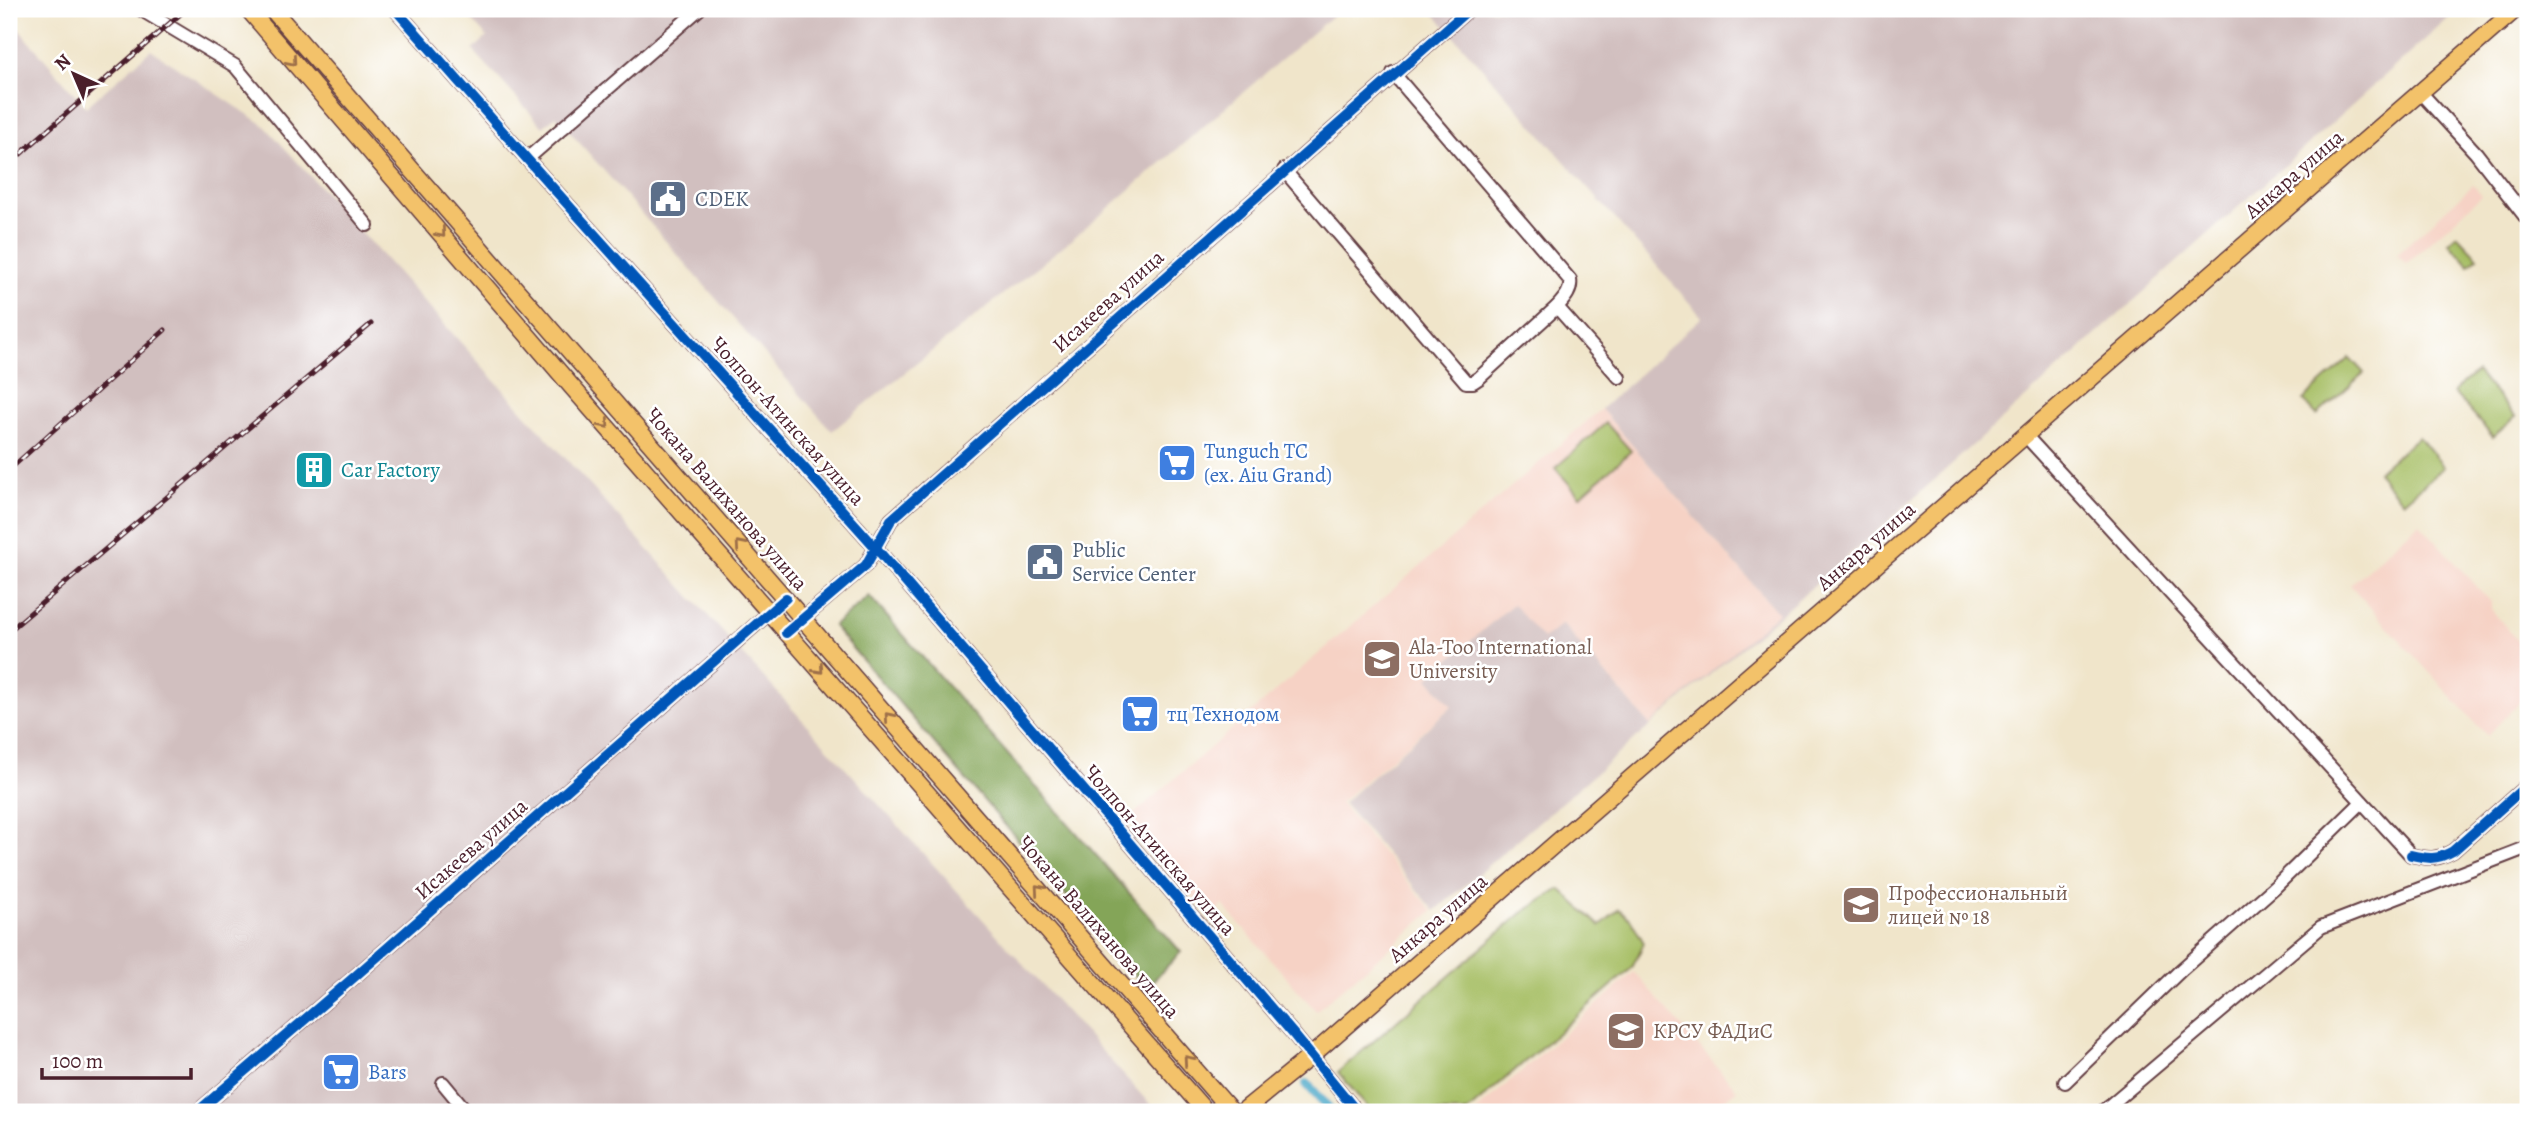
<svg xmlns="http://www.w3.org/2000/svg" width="2537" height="1121" font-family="Alegreya,serif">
<rect width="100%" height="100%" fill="#fff"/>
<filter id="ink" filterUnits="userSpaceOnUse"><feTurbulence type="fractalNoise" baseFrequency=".0143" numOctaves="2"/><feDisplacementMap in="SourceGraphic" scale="14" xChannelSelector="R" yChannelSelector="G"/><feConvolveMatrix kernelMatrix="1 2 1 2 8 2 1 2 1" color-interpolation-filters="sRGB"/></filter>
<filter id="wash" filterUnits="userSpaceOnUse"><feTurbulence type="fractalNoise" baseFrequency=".00686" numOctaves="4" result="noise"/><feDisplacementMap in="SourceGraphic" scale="28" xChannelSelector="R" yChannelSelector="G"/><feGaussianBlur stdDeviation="1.57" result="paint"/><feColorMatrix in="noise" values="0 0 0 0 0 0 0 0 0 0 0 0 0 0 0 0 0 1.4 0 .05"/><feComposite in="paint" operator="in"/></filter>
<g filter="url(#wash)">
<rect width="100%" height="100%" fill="#f0e5ca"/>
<g fill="#f6d2c5">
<polygon points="2473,185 2482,195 2406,264 2397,254"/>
<polygon points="1601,409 1778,613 1650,725 1562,624 1543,640 1512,605 1428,678 1452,706 1340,803 1433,911 1316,1011 1223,905 1210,916 1127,820"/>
<polygon points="2419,523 2491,602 2491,609 2528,654 2528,693 2487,736 2350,585"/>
<polygon points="1634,972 1737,1090 1707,1112 1475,1112"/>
</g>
<g fill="#d1bfbf">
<polygon points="462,9 1340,9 1082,231 832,431 556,116 543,127 473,50 487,37"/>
<polygon points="1430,9 2459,9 1875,533 1435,911 1343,803 1452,706 1428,678 1513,604 1543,639 1562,624 1650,725 1778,613 1601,409 1702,317"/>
<polygon points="9,18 86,107 151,50 264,125 1157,1112 9,1112"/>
</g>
<g fill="#a6be63" stroke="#786e47" stroke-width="2">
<polygon points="2457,235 2478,257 2469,265 2449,242"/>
<polygon points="2350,358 2364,373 2317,415 2303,400"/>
<polygon points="2476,372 2516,417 2493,437 2453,392"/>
<polygon points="1606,423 1631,451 1580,496 1555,468"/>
<polygon points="2418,437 2444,467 2403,502 2377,472"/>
<polygon points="1560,889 1600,926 1619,909 1631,920 1644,943 1632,968 1467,1112 1371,1112 1338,1072 1522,913"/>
</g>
<polygon fill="#84a559" stroke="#676242" stroke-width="2" points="869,596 1181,952 1146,988 833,626"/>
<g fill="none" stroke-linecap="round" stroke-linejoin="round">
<polyline stroke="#48a7c7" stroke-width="10" points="1307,1084 1332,1112"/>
</g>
</g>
<g filter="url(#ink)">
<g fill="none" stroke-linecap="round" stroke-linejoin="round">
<g stroke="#633d43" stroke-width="16">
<g id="minor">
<polyline points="140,9 235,66 367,225"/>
<polyline points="395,9 527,159 876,548 1295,1036 1357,1112"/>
<polyline points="2420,92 2476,153 2528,220"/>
<polyline points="527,159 699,9"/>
<path d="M1284,170L1466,382H1473L1479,378L1557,307C1564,299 1572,291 1570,280L1393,73"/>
<polyline points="1557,307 1619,377"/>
<path d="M2025,435L2411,855C2428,859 2437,860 2453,851L2526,786L2528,779"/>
<polyline points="786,633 866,565 891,520 1469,9"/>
<polyline points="2065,1082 2181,970 2276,886 2362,802"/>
<polyline points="443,1083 467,1112"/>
<polyline points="197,1112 352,979 786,598"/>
<polyline points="2102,1112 2321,927 2528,847"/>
</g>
</g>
<g stroke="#633d43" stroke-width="19">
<g id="major">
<polyline points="248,9 572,387 1206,1112"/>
<polyline points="272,9 1232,1112"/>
<polyline points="1242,1112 1311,1056 2516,9"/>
</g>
</g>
<use href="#minor" stroke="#fff" stroke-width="12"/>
<use href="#major" stroke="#f3c26a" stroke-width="16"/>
<g stroke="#4a1f2b" stroke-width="5">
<g id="rail">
<polyline points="9,164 186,9"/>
<polyline points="9,470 165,330"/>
<polyline points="9,631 371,324"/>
</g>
</g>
<use href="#rail" stroke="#fff" stroke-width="2.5" stroke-dasharray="8" stroke-linecap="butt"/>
<g stroke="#fff" stroke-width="15">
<g id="cycleway">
<polyline points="395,9 527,159 876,548 1295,1036 1357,1112"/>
<polyline points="786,633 866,565 891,520 1469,9"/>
<path d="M2411,855C2428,859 2437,860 2453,851L2526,786L2528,779"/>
<polyline points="197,1112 352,979 786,598"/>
</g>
</g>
<use href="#cycleway" stroke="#0057b8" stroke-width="10"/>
</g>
<defs><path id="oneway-chevron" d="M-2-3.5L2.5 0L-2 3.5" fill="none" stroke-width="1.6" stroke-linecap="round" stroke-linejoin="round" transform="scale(1.75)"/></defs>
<g stroke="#9e704a">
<use href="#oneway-chevron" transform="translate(292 61) rotate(49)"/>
<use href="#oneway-chevron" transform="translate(441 233) rotate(49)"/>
<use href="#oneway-chevron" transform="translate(605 424) rotate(49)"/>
<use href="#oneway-chevron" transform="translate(740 545) rotate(-131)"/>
<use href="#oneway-chevron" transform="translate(819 669) rotate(48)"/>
<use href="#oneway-chevron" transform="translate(889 717) rotate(-131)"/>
<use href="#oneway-chevron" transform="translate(1039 889) rotate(-131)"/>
<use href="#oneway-chevron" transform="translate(1188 1060) rotate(-131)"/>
</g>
</g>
<defs>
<g id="civic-square" transform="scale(2.0125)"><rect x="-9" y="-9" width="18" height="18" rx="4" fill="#5c6f8a" stroke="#fff"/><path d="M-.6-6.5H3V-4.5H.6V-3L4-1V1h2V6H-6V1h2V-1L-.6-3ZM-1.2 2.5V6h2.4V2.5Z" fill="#fff"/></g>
<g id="supermarket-square" transform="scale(2.0125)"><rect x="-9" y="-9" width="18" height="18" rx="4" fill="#3f7fe0" stroke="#fff"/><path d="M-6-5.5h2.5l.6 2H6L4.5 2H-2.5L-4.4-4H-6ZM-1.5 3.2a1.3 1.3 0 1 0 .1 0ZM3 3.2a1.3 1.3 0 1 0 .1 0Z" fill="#fff"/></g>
<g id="building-square" transform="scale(2.0125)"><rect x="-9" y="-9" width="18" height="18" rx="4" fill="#0f9aa8" stroke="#fff"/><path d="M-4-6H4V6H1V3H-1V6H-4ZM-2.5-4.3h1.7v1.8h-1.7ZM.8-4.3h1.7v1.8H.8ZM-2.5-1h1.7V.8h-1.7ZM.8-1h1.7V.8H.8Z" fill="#fff"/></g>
<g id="university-square" transform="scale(2.0125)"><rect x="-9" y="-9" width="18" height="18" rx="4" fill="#8d6e63" stroke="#fff"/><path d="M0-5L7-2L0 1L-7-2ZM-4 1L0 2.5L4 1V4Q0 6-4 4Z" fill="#fff"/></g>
</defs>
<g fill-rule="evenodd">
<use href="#civic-square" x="668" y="199"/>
<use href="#supermarket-square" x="1177" y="463"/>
<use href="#building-square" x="314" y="470"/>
<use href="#civic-square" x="1045" y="562"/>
<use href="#university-square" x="1382" y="659"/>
<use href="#supermarket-square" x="1140" y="714"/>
<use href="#university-square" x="1861" y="905"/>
<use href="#university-square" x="1626" y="1031"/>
<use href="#supermarket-square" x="341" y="1072"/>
</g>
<g text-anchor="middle" stroke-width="5" stroke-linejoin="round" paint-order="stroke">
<g font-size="21" fill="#4a1f2b" stroke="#fff">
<text transform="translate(2294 174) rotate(-41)" y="7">Анкара улица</text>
<text transform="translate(1108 301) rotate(-42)" y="7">Исакеева улица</text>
<text transform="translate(788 421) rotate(48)" y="7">Чолпон-Атинская улица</text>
<text transform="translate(727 499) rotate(49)" y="7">Чокана Валиханова улица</text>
<text transform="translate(1866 546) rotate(-41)" y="7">Анкара улица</text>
<text transform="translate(471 849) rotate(-41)" y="7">Исакеева улица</text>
<text transform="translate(1160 850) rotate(49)" y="7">Чолпон-Атинская улица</text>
<text transform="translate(1438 918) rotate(-41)" y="7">Анкара улица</text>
<text transform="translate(1099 927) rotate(49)" y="7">Чокана Валиханова улица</text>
</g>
<g font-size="21" fill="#4e5e75" stroke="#fff" text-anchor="start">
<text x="695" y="206">CDEK</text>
<text x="1072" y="557">Public<tspan x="1072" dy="24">Service Center</tspan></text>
</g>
<g font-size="21" fill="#366cbe" stroke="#fff" text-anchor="start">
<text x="1204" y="458">Tunguch TC<tspan x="1204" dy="24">(ex. Aiu Grand)</tspan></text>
<text x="1167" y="721">тц Технодом</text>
<text x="368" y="1079">Bars</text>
</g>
<g font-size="21" fill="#0d838f" stroke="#fff" text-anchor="start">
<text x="341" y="477">Car Factory</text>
</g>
<g font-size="21" fill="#785e54" stroke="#fff" text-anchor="start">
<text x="1409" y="654">Ala-Too International<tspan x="1409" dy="24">University</tspan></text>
<text x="1888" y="900">Профессиональный<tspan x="1888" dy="24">лицей № 18</tspan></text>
<text x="1653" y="1038">КРСУ ФАДиС</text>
</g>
</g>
<rect width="2537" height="1121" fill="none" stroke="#fff" stroke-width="35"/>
<g transform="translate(74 74) rotate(316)" stroke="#ffffff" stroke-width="5" paint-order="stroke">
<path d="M0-5L12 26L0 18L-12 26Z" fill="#4a1f2b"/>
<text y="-10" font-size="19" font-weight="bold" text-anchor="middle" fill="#4a1f2b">N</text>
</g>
<path d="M42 1068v10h149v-10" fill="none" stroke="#4a1f2b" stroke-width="3.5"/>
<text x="52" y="1068" font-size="21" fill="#4a1f2b" stroke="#ffffff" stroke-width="5" paint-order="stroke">100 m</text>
</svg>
